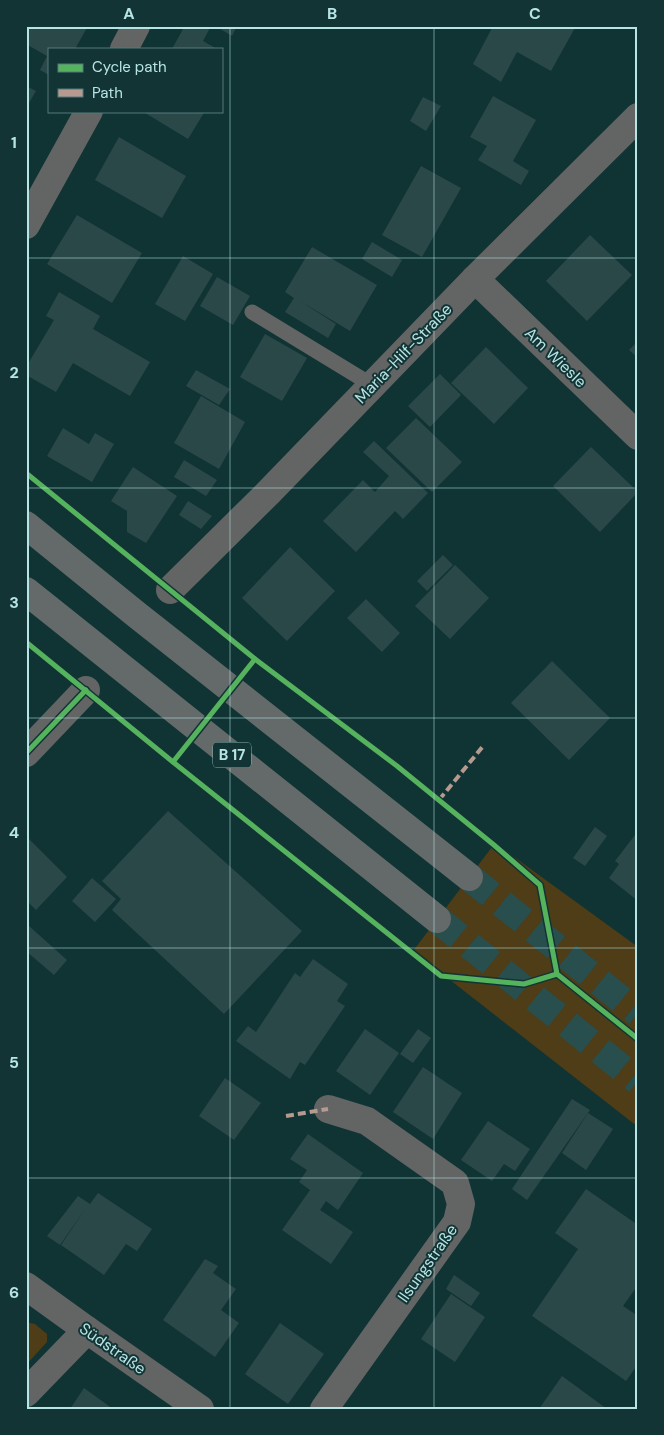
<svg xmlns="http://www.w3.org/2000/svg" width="664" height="1435" font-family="'DM Sans',sans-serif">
<rect width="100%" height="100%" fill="#103333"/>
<g fill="#4e3d16">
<polygon points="495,843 638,947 638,1127 413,951"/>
<polygon points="26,1322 35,1324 47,1334 47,1342 26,1365"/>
</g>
<g fill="#2b4849">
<polygon points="26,26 88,26 75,49 49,49 49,75 40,70 47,56 26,44"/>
<polygon points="178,26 211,26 203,41 217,49 172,49 183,29"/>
<polygon points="215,26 237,26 232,36"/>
<polygon points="493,26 576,26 551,71 517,52 501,82 473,64"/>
<polygon points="26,86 36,91 26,108"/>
<polygon points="493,96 536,120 513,161 529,171 521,185 478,160 487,146 470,137"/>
<polygon points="423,97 441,106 426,131 410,121"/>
<polygon points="142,111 205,111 188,139"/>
<polygon points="119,137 186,176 162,218 95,180"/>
<polygon points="421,166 461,188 422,257 382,235"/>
<polygon points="77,215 142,253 112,303 47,264"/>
<polygon points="590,235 632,275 587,321 546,281"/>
<polygon points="372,242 402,260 392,277 362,259"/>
<polygon points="312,247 377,285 350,331 300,301 336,324 328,338 285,312 294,298 285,292"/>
<polygon points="183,256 213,274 185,321 155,304"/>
<polygon points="217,277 250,296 233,325 200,306"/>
<polygon points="59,292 100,316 93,329 150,362 130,396 73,363 56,392 26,375 26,367 54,320 46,316"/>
<polygon points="265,334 307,358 282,401 240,377"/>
<polygon points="638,341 638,358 629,350"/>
<polygon points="486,347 528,388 494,424 451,383"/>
<polygon points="196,370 230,389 219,405 186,386"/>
<polygon points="440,374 461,395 430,427 408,406"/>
<polygon points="201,396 245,422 219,469 174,443"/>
<polygon points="416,418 462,462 432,492 386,448"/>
<polygon points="63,428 89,444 95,433 114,444 92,482 47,456"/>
<polygon points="374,441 428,493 403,519 395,511 356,552 323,521 363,480 375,492 389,476 363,452"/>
<polygon points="591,447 638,492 600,532 553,486"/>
<polygon points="184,460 217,480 206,496 174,477"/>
<polygon points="133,467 177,496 146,543 127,532 127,511 111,501"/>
<polygon points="188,501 212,516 201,529 179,515"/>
<polygon points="290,547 335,591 287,641 242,598"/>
<polygon points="443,555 453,565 427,591 417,581"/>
<polygon points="455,565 489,598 450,639 415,606"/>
<polygon points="366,599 400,633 382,652 347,618"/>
<polygon points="552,661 610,718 569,760 511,703"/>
<polygon points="168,811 302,931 224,1014 112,910 121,899 102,881"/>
<polygon points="595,827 607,836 585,866 573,858"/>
<polygon points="635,835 638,837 638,901 609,878 619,864 615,861"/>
<polygon points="28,838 67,877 36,910 26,900 26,840"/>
<polygon points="92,878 116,899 95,922 72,901"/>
<polygon points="29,926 67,960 54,975 26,951 26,929"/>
<polygon points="313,959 348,984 337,1001 345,1006 305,1065 300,1062 290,1079 236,1041 248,1026 256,1032 295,973 300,977"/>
<polygon points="365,1029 399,1053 370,1095 336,1071"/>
<polygon points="418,1029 431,1038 413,1063 400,1054"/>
<polygon points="423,1067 462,1093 433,1139 393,1112"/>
<polygon points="225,1078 261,1103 234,1140 199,1116"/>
<polygon points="572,1099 590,1110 527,1200 512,1189"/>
<polygon points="588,1113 613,1129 586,1170 562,1153"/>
<polygon points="488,1121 530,1149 515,1171 504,1164 492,1181 461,1160"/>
<polygon points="308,1134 363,1173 338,1210 326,1201 320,1210 353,1232 331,1264 282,1230 310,1190 299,1182 307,1170 290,1159"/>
<polygon points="586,1189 638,1225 638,1285 623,1306 638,1316 638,1364 626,1381 532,1316 578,1249 555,1233"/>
<polygon points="98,1193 152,1229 137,1251 126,1244 104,1275 61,1245 86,1208 60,1245 47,1236 78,1196 90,1204"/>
<polygon points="205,1259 218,1266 213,1273 236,1289 221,1310 239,1323 215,1357 163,1320"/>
<polygon points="454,1275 480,1293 471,1306 446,1289"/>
<polygon points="451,1294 485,1317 455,1362 421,1339"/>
<polygon points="280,1323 324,1354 288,1404 245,1374"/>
<polygon points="562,1376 607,1409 539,1409"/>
<polygon points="84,1388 113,1409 70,1409"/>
</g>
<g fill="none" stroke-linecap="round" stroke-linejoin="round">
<g stroke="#294e4e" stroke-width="28" stroke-dasharray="28 14" stroke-linecap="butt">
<polyline points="469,877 638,1013"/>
<polyline points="437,919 638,1081"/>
</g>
<polyline stroke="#636464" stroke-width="15" points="252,312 372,385"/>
<g stroke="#636464" stroke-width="28">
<polyline points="124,49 136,26"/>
<polyline points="26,225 89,111"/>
<polyline points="475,279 638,436"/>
<polyline points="170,590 269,492 475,279 638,117"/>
<polyline points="26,753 86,690"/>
<polyline points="26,1286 87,1330 200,1409"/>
<polyline points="26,1393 87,1330"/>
<polyline points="324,1409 457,1222 461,1204 455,1183 367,1121 328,1109"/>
</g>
<g stroke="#646a6a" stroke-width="28">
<polyline points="26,525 137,615 469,877"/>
<polyline points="26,591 437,919"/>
</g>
<g stroke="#b69a8f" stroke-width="4" stroke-dasharray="8 4" stroke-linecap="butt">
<polyline points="439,800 484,745"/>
<polyline points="286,1116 328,1109"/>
</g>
<g stroke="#133435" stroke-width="8">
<g id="cycleway">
<polyline points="26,473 255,659 397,766 494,845 540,885 557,974 638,1039"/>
<polyline points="26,642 173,762 441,976 524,984 557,974"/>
<polyline points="26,753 86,690"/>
<polyline points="173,762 255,659"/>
</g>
</g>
<use href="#cycleway" stroke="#56b35d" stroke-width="5"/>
</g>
<path fill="none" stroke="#b7e5e6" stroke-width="1" stroke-opacity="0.55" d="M230,26V1409M434,26V1409M26,258H638M26,488H638M26,718H638M26,948H638M26,1178H638"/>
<g text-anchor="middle" stroke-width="4" stroke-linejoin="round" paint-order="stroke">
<rect fill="#133435" stroke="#86b0b1" stroke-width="1" x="213" y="742.5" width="38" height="25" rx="4"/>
<g font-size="15" font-weight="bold" fill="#b7e5e6">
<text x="232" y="760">B 17</text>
</g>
<g font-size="16" fill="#b7e5e6" stroke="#133435">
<text transform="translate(403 353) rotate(-46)" y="6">Maria-Hilf-Straße</text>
<text transform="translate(556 357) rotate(44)" y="6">Am Wiesle</text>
<text transform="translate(427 1263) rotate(-55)" y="6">Ilsungstraße</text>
<text transform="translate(113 1348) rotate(35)" y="6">Südstraße</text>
</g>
</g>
<rect width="664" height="1435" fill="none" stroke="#133435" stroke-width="55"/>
<rect x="48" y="48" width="175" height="65" fill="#133435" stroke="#557b7c"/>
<rect x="58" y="64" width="25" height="8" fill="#56b35d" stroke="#557b7c"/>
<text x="92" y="72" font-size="15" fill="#b7e5e6">Cycle path</text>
<rect x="58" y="89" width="25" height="8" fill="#b69a8f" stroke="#557b7c"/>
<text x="92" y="98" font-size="15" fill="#b7e5e6">Path</text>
<rect x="28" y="28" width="608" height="1380" fill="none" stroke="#b7e5e6" stroke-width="2"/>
<g font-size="16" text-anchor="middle" font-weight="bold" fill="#b7e5e6">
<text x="129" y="19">A</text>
<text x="332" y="19">B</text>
<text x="535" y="19">C</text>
<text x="14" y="148">1</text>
<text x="14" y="378">2</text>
<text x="14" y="608">3</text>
<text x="14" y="838">4</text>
<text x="14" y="1068">5</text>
<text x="14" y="1298">6</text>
</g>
</svg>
